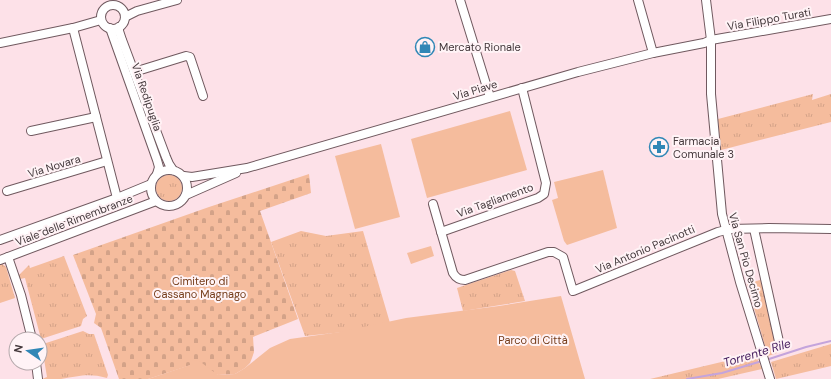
<svg xmlns="http://www.w3.org/2000/svg" width="831" height="379" font-family="'DM Sans',sans-serif">
<defs>
<pattern id="grass-tufts" width="24" height="20" patternUnits="userSpaceOnUse"><rect width="24" height="20" fill="#f5bc9d"/><path d="M3 7l-1-3M5 7V3M7 7l1-3M15 17l-1-3M17 17v-4M19 17l1-3" fill="none" stroke="#d3a288"/></pattern>
<pattern id="cemetery-stones" width="16" height="16" patternUnits="userSpaceOnUse"><rect width="16" height="16" fill="#f5bc9d"/><path d="M2 7V4a2 2 0 0 1 4 0v3zM10 15v-3a2 2 0 0 1 4 0v3z" fill="#d3a288"/></pattern>
</defs>
<rect width="100%" height="100%" fill="#fde1e8"/>
<g fill="url(#grass-tufts)">
<polygon points="813,94 812,100 831,94 831,122 721,150 718,119"/>
<circle cx="169" cy="188" r="13"/>
<polygon points="301,231 326,236 363,231 390,323 344,332 305,336 271,242"/>
<polygon points="64,256 87,316 83,319 81,326 41,339 25,278 20,279 18,276 29,265 30,268"/>
<polygon points="1,263 6,267 15,298 0,303 0,264"/>
<polygon points="511,270 515,271 525,301 463,311 457,288"/>
<polygon points="763,279 777,353 768,356 747,284"/>
<path d="M83,331L89,334H94L108,375L107,378C88,373 80,376 61,379C54,379 48,379 42,379L47,377L42,347H40V345Z"/>
<polygon points="831,344 831,366 776,379 771,362"/>
<polygon points="755,354 762,369 718,379 650,379"/>
</g>
<polygon fill="url(#cemetery-stones)" points="309,174 311,193 260,211 298,319 253,337 254,352 252,358 250,363 245,368 235,374 218,375 191,365 148,379 119,379 101,328 94,323 96,314 73,255 209,207"/>
<g fill="#f5bc9d">
<polygon points="510,111 527,170 427,198 411,139"/>
<polygon points="381,144 400,217 355,229 335,156"/>
<polygon points="603,170 617,228 567,245 564,241 552,200 558,198 554,182"/>
<polygon points="431,246 434,256 411,264 407,253"/>
<polygon points="561,296 585,379 148,379 190,365 190,361 198,360 218,375 235,374 245,368 270,348 290,339 340,332 406,318 499,306"/>
</g>
<g fill="none" stroke-linecap="round" stroke-linejoin="round">
<g stroke="#c4a4dc" stroke-width="2">
<polyline points="766,360 806,347 831,341"/>
<polyline points="687,379 722,373 762,361"/>
</g>
<g stroke="#70595f" stroke-width="10">
<g id="minor">
<polyline points="460,0 490,97"/>
<polyline points="638,0 653,53"/>
<polyline points="706,0 711,40 711,94 722,214 740,282 770,379"/>
<circle cx="113" cy="17" r="12"/>
<polyline points="125,17 137,11 177,0"/>
<polyline points="119,27 119,31 122,40 166,157 169,164 173,170"/>
<polyline points="73,28 117,198"/>
<polyline points="110,28 157,160 159,167 157,174"/>
<polyline points="0,43 73,28 101,20"/>
<polyline points="134,72 186,56 190,57 203,96"/>
<polyline points="31,131 96,117"/>
<circle cx="169" cy="188" r="18"/>
<polyline points="184,176 192,177 247,168 578,72 653,53 704,43 711,40 831,19"/>
<polyline points="7,191 107,161"/>
<polyline points="186,195 236,173"/>
<path d="M433,204L453,273C456,278 459,280 465,280L548,252H554L563,257L573,291L718,232L730,229L769,228L831,229"/>
<polyline points="754,229 780,346"/>
<polyline points="441,232 538,198 544,194 546,183 522,88"/>
<polyline points="0,240 117,198 151,184"/>
<polyline points="8,257 21,295 32,339"/>
<polyline points="0,260 156,201"/>
<polyline points="36,363 38,379"/>
</g>
</g>
<use href="#minor" stroke="#fff" stroke-width="8"/>
</g>
<defs>
<g id="shop-ring" transform="scale(1)"><circle r="9.5" fill="#fff3f6" stroke="#3087b6" stroke-width="1.5"/><path d="M-5-2.5h2.3a2.7 3.5 0 0 1 5.4 0H5L5.5 6h-11ZM-1.5-2.5h3a1.5 2.3 0 0 0-3 0Z" fill="#3087b6"/></g>
<g id="pharmacy-ring" transform="scale(1)"><circle r="9.5" fill="#fff3f6" stroke="#3087b6" stroke-width="1.5"/><path d="M-2-6h4v4h4v4h-4v4h-4v-4h-4v-4h4Z" fill="#3087b6"/></g>
</defs>
<g fill-rule="evenodd">
<use href="#shop-ring" x="425" y="47"/>
<use href="#pharmacy-ring" x="659" y="147"/>
</g>
<g text-anchor="middle" stroke-width="4" stroke-linejoin="round" paint-order="stroke">
<g font-size="11" fill="#43383b" stroke="#fff3f6">
<text transform="translate(769 19) rotate(-10)" y="4">Via Filippo Turati</text>
<text transform="translate(475 90) rotate(-17)" y="4">Via Piave</text>
<text transform="translate(147 97) rotate(71)" y="4">Via Redipuglia</text>
<text transform="translate(54 166) rotate(-17)" y="4">Via Novara</text>
<text transform="translate(495 200) rotate(-20)" y="4">Via Tagliamento</text>
<text transform="translate(74 220) rotate(-21)" y="4">Viale delle Rimembranze</text>
<text transform="translate(645 249) rotate(-23)" y="4">Via Antonio Pacinotti</text>
<text transform="translate(746 260) rotate(74)" y="4">Via San Pio Decimo</text>
</g>
<g font-size="11" fill="#43383b" stroke="#fff3f6" text-anchor="start">
<text x="439" y="51">Mercato Rionale</text>
<text x="673" y="145">Farmacia<tspan x="673" dy="13">Comunale 3</tspan></text>
</g>
<g font-size="11" fill="#753c19" stroke="#fff3f6">
<text x="200" y="285">Cimitero di<tspan x="200" dy="13">Cassano Magnago</tspan></text>
<text x="533" y="344">Parco di Città</text>
</g>
<g font-size="12" font-style="italic" fill="#451c5d" stroke="#fff3f6">
<text transform="translate(757 353) rotate(-17)" y="4">Torrente Rile</text>
</g>
</g>
<g transform="translate(28 351) rotate(283)"><circle r="19" fill="#fff3f6" stroke="#b4a8ab"/>
<path d="M0-3L7 15L0 10L-7 15Z" fill="#3087b6"/>
<text y="-6" font-size="11" font-weight="bold" text-anchor="middle" fill="#43383b">N</text>
</g>
</svg>
